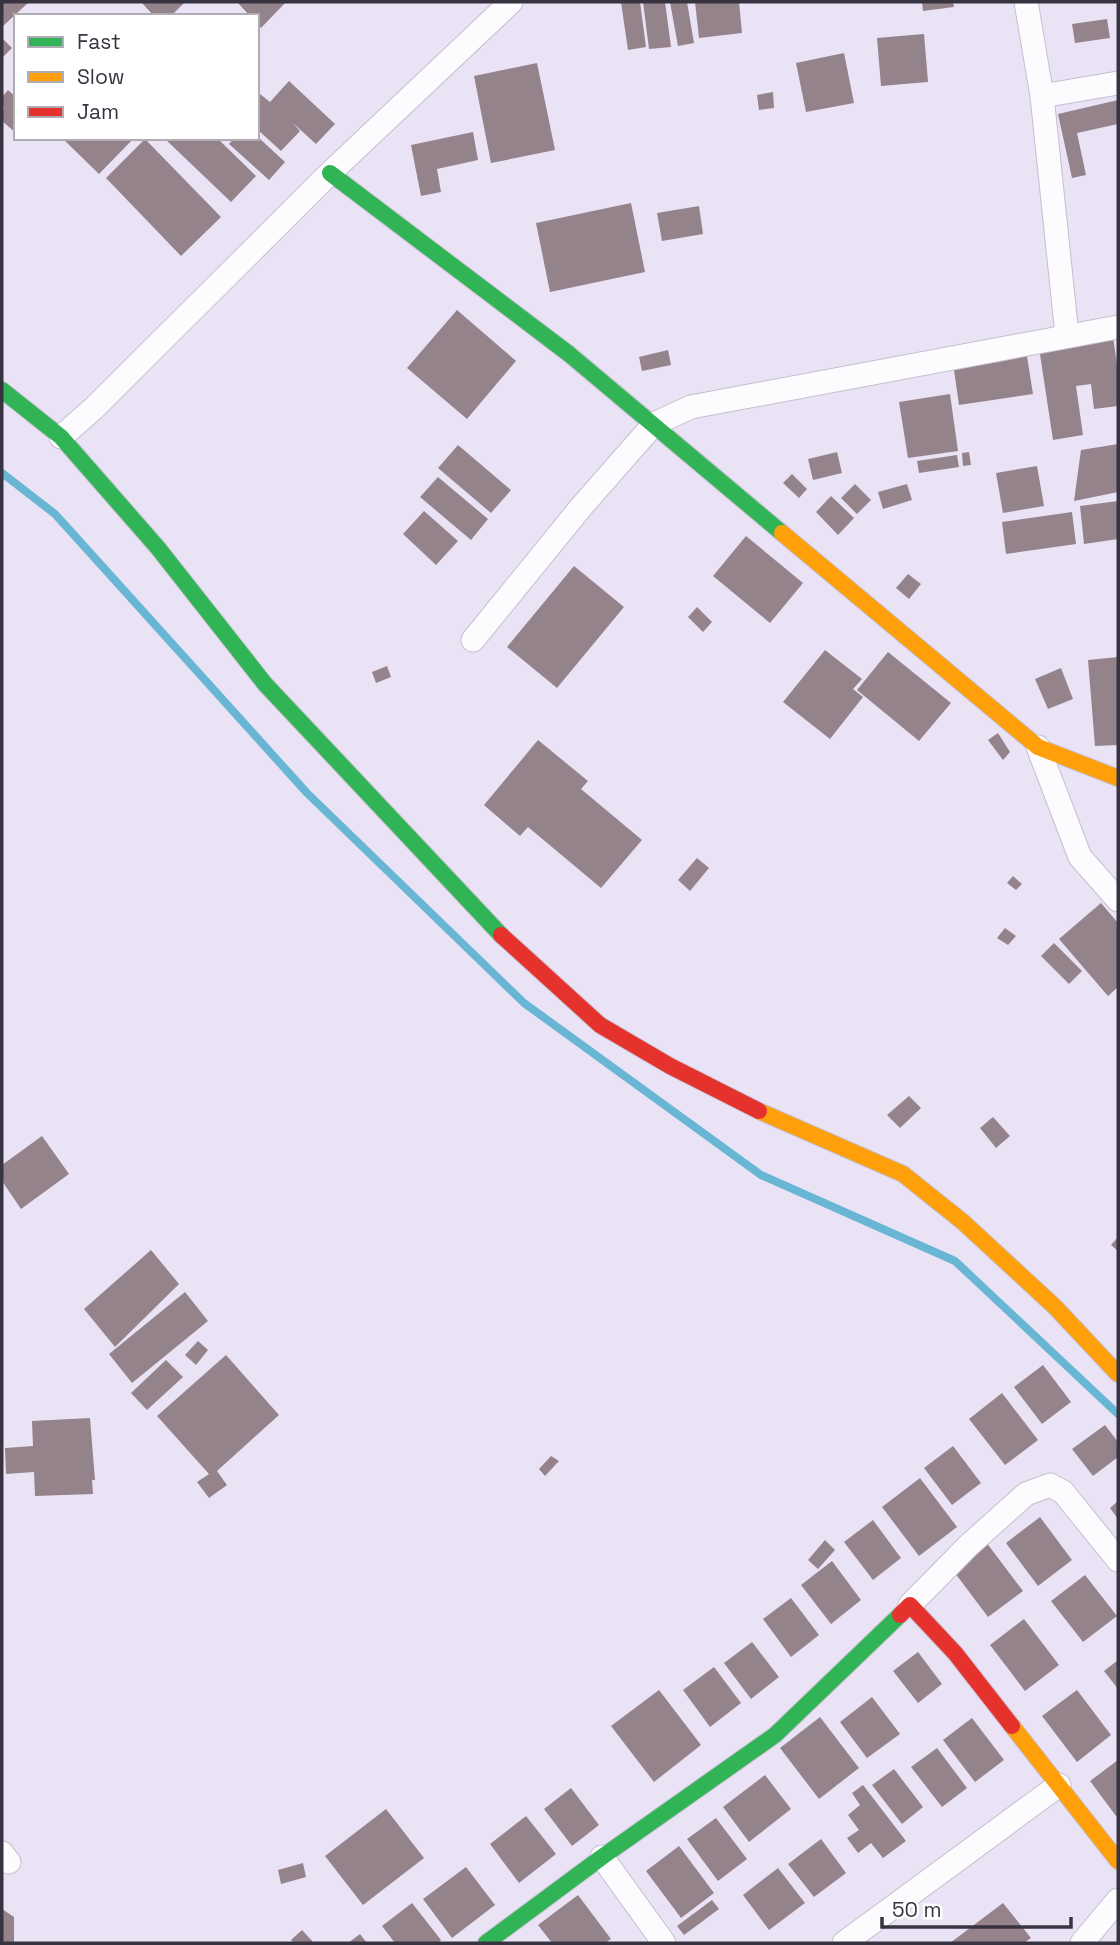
<svg xmlns="http://www.w3.org/2000/svg" width="1120" height="1945" font-family="'Space Grotesk',sans-serif">
<rect width="100%" height="100%" fill="#eae3f6"/>
<g fill="none" stroke-linecap="round" stroke-linejoin="round">
<polyline stroke="#68b6d3" stroke-width="8" points="2,473 55,514 307,793 524,1003 761,1175 955,1261 1118,1414"/>
</g>
<g fill="#95838b">
<polygon points="2,2 29,2 2,27"/>
<polygon points="141,2 185,2 171,16 154,16"/>
<polygon points="237,2 286,2 261,28 257,24 257,16 250,16"/>
<polygon points="621,2 640,2 646,47 628,50"/>
<polygon points="643,2 665,2 671,47 649,49"/>
<polygon points="670,2 687,2 694,43 678,46"/>
<polygon points="695,2 739,2 742,33 699,38"/>
<polygon points="922,2 953,2 954,7 923,11"/>
<polygon points="1107,19 1110,38 1075,43 1072,24"/>
<polygon points="924,34 928,82 881,86 877,38"/>
<polygon points="2,38 12,48 2,58"/>
<polygon points="844,53 854,103 806,112 796,63"/>
<polygon points="537,63 555,150 491,163 474,76"/>
<polygon points="289,81 335,124 316,144 293,123 300,131 281,151 257,129 257,97 260,94 270,102"/>
<polygon points="8,90 16,97 16,133 2,121 2,110 4,107 2,105 2,97"/>
<polygon points="773,92 774,108 759,110 757,95"/>
<polygon points="1118,100 1118,124 1077,133 1086,175 1072,178 1058,114"/>
<polygon points="473,132 478,160 437,169 441,192 421,196 411,145"/>
<polygon points="62,138 134,138 99,174"/>
<polygon points="164,138 217,138 256,176 231,202"/>
<polygon points="234,138 259,138 285,162 269,180 229,144"/>
<polygon points="145,139 221,217 181,256 106,178"/>
<polygon points="631,203 645,272 550,292 536,223"/>
<polygon points="699,206 703,234 662,241 657,213"/>
<polygon points="457,310 516,361 467,419 407,368"/>
<polygon points="1112,330 1118,371 1118,406 1094,409 1091,384 1076,386 1083,435 1053,440 1038,341"/>
<polygon points="1025,344 1033,394 959,405 952,356"/>
<polygon points="668,350 671,365 642,371 639,357"/>
<polygon points="950,394 958,451 908,458 899,402"/>
<polygon points="1118,444 1118,492 1074,501 1081,450"/>
<polygon points="458,445 511,490 491,513 438,468"/>
<polygon points="837,452 842,473 813,480 808,459"/>
<polygon points="969,452 971,465 963,466 962,453"/>
<polygon points="957,455 959,467 919,473 917,461"/>
<polygon points="1037,466 1044,506 1003,513 996,473"/>
<polygon points="792,474 807,489 799,498 783,483"/>
<polygon points="438,477 488,519 471,540 420,497"/>
<polygon points="855,484 871,500 857,514 841,498"/>
<polygon points="907,484 912,500 883,509 878,492"/>
<polygon points="831,496 854,518 838,535 816,512"/>
<polygon points="1118,501 1118,539 1084,544 1080,506"/>
<polygon points="424,511 458,541 436,565 403,534"/>
<polygon points="1072,512 1076,544 1006,554 1002,522"/>
<polygon points="746,536 803,583 770,623 713,576"/>
<polygon points="574,566 624,607 557,688 507,647"/>
<polygon points="908,574 921,584 909,599 896,588"/>
<polygon points="697,607 712,622 703,632 688,617"/>
<polygon points="825,650 862,679 853,689 863,697 830,739 783,702"/>
<polygon points="888,652 951,703 919,741 857,690"/>
<polygon points="1118,657 1118,745 1095,746 1088,660"/>
<polygon points="387,666 391,677 376,683 372,672"/>
<polygon points="1061,668 1073,699 1048,709 1035,679"/>
<polygon points="998,733 1010,752 1003,760 988,740"/>
<polygon points="538,740 588,781 581,789 642,840 601,888 528,827 520,836 484,805"/>
<polygon points="697,858 709,868 690,891 678,880"/>
<polygon points="1013,876 1022,884 1016,890 1007,883"/>
<polygon points="1101,903 1118,923 1118,987 1108,996 1059,939"/>
<polygon points="1005,928 1016,936 1008,945 997,938"/>
<polygon points="1054,943 1082,971 1069,984 1041,956"/>
<polygon points="909,1096 921,1108 900,1128 887,1115"/>
<polygon points="993,1117 1010,1136 996,1148 980,1128"/>
<polygon points="42,1136 69,1174 21,1209 2,1181 2,1165"/>
<polygon points="1118,1237 1118,1251 1111,1245"/>
<polygon points="151,1250 179,1284 115,1347 84,1309"/>
<polygon points="185,1292 208,1321 132,1383 109,1354"/>
<polygon points="198,1341 208,1350 196,1365 185,1355"/>
<polygon points="226,1355 279,1415 217,1471 227,1485 209,1498 197,1482 209,1474 157,1416"/>
<polygon points="166,1360 183,1377 147,1410 131,1393"/>
<polygon points="1043,1365 1071,1402 1042,1424 1014,1387"/>
<polygon points="1002,1393 1038,1440 1005,1465 969,1419"/>
<polygon points="90,1418 95,1480 92,1480 93,1494 35,1496 34,1472 6,1474 5,1448 33,1446 32,1421"/>
<polygon points="1105,1425 1118,1442 1118,1457 1093,1476 1072,1449"/>
<polygon points="953,1446 981,1483 952,1505 924,1468"/>
<polygon points="551,1456 559,1461 545,1476 539,1469"/>
<polygon points="920,1478 957,1527 919,1556 882,1507"/>
<polygon points="1118,1501 1118,1519 1110,1508"/>
<polygon points="1040,1517 1072,1560 1038,1586 1006,1543"/>
<polygon points="873,1520 901,1558 873,1580 844,1542"/>
<polygon points="825,1540 835,1550 818,1569 808,1560"/>
<polygon points="986,1542 1023,1591 988,1617 952,1569"/>
<polygon points="832,1561 861,1600 831,1624 801,1585"/>
<polygon points="1085,1575 1117,1616 1083,1642 1051,1601"/>
<polygon points="791,1598 819,1635 791,1657 763,1619"/>
<polygon points="1024,1619 1059,1665 1025,1691 990,1645"/>
<polygon points="752,1642 779,1677 751,1699 724,1663"/>
<polygon points="918,1652 942,1684 918,1703 893,1671"/>
<polygon points="1118,1660 1118,1689 1104,1671"/>
<polygon points="714,1667 741,1703 710,1727 683,1690"/>
<polygon points="659,1690 701,1745 654,1782 611,1726"/>
<polygon points="1077,1690 1111,1735 1077,1762 1042,1716"/>
<polygon points="872,1697 900,1734 867,1758 840,1722"/>
<polygon points="820,1717 859,1768 819,1799 780,1748"/>
<polygon points="972,1718 1004,1760 975,1782 943,1740"/>
<polygon points="937,1748 967,1788 942,1807 911,1767"/>
<polygon points="1118,1760 1118,1814 1116,1816 1090,1781"/>
<polygon points="894,1769 923,1807 902,1824 872,1785"/>
<polygon points="765,1775 791,1809 749,1842 723,1807"/>
<polygon points="863,1785 906,1841 883,1858 871,1843 858,1853 847,1838 859,1830 848,1815 860,1805 852,1793"/>
<polygon points="571,1788 599,1825 572,1846 544,1809"/>
<polygon points="386,1809 424,1858 363,1905 325,1856"/>
<polygon points="526,1816 556,1854 519,1883 490,1844"/>
<polygon points="716,1818 747,1859 718,1881 687,1839"/>
<polygon points="821,1839 846,1873 814,1897 788,1864"/>
<polygon points="679,1846 714,1893 681,1918 646,1871"/>
<polygon points="303,1863 306,1877 281,1884 278,1870"/>
<polygon points="466,1867 495,1905 452,1938 423,1899"/>
<polygon points="778,1868 805,1903 769,1930 743,1895"/>
<polygon points="578,1895 611,1939 605,1943 552,1943 538,1925"/>
<polygon points="712,1900 719,1909 684,1935 677,1926"/>
<polygon points="412,1903 441,1940 438,1943 395,1943 382,1926"/>
<polygon points="1003,1903 1031,1938 1024,1943 950,1943"/>
<polygon points="2,1909 14,1917 14,1943 2,1943"/>
<polygon points="302,1930 314,1943 294,1943 291,1940"/>
<polygon points="360,1934 367,1943 348,1943"/>
</g>
<g fill="none" stroke-linecap="round" stroke-linejoin="round">
<g stroke="#c4bfce" stroke-width="25">
<g id="street">
<polyline points="1026,2 1042,96 1067,335"/>
<polyline points="1042,96 1118,83"/>
<polyline points="61,437 93,409 330,173 511,2"/>
<polyline points="473,640 582,506 654,424 691,407 1118,327"/>
<polyline points="1038,747 1080,857 1118,900"/>
<polyline points="910,1605 968,1546 1026,1494 1050,1485 1063,1492 1118,1560"/>
<polyline points="2,1853 9,1862"/>
<polyline points="602,1857 664,1943"/>
<polyline points="844,1943 1059,1785"/>
<polyline points="1082,1943 1118,1900"/>
</g>
</g>
<g stroke="#c4bfce" stroke-width="18">
<g id="fast">
<polyline points="330,173 569,354 782,533"/>
<polyline points="2,390 61,437 158,548 265,684 501,935"/>
<polyline points="486,1943 602,1857 775,1735 900,1615"/>
</g>
</g>
<g stroke="#c4bfce" stroke-width="18">
<g id="slow">
<polyline points="782,533 1038,747 1118,778"/>
<polyline points="759,1111 903,1174 963,1222 1055,1307 1118,1374"/>
<polyline points="1012,1726 1118,1861"/>
</g>
</g>
<g stroke="#c4bfce" stroke-width="18">
<g id="jam">
<polyline points="501,935 600,1025 670,1066 759,1111"/>
<polyline points="900,1615 910,1605 955,1653 1012,1726"/>
</g>
</g>
<use href="#street" stroke="#fcfbfe" stroke-width="23"/>
<use href="#fast" stroke="#30b455" stroke-width="16"/>
<use href="#slow" stroke="#ff9f0a" stroke-width="16"/>
<use href="#jam" stroke="#e5322d" stroke-width="16"/>
</g>
<rect width="1120" height="1945" fill="none" stroke="#383340" stroke-width="7"/>
<rect x="14" y="14" width="245" height="126" fill="#ffffff" stroke="#afadb3" stroke-width="2"/>
<rect x="28" y="37" width="35" height="10" fill="#30b455" stroke="#afadb3" stroke-width="2"/>
<text x="77" y="49" font-size="21" fill="#383340">Fast</text>
<rect x="28" y="72" width="35" height="10" fill="#ff9f0a" stroke="#afadb3" stroke-width="2"/>
<text x="77" y="84" font-size="21" fill="#383340">Slow</text>
<rect x="28" y="107" width="35" height="10" fill="#e5322d" stroke="#afadb3" stroke-width="2"/>
<text x="77" y="119" font-size="21" fill="#383340">Jam</text>
<path d="M882 1917v10h189v-10" fill="none" stroke="#383340" stroke-width="3.5"/>
<text x="892" y="1917" font-size="21" fill="#383340" stroke="#ffffff" stroke-width="5" paint-order="stroke">50 m</text>
</svg>
